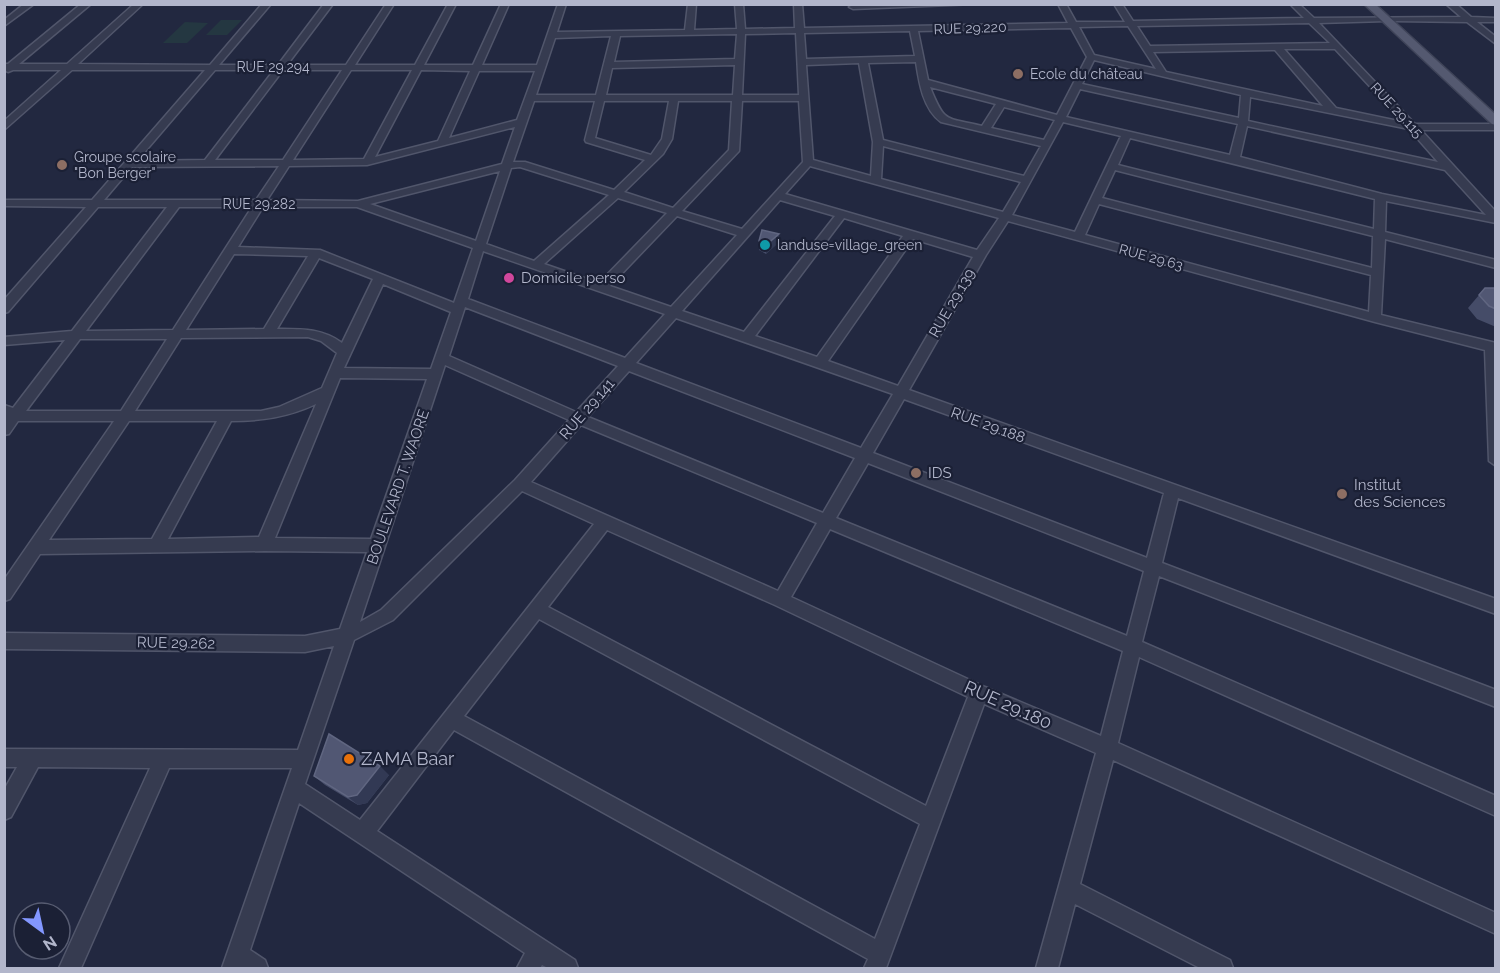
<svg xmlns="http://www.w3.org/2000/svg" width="1500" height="973" font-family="Raleway,sans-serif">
<rect width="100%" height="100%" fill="#222840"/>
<g fill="#243741">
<polygon points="221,20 242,20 227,35 206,35"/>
<polygon points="185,22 208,23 187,43 163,43"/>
</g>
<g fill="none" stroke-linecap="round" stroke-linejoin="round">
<g stroke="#51566b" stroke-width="3">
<g id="minor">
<polygon points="24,4 34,4 4,26 4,20"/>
<path d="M81,4H91L19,64H67L134,4H143L78,64L210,65L262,4H271L219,65H278L324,4H333L287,65H346L386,4H394L355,65H415L448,4H456L424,65H473L501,4H509L482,65H537L558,4H566L557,32L685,30L688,4H696L694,30L737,29L735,4H743L745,29L795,28L794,4H802L804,28L1068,23L1058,4H1066L1076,22H1125L1114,4H1122L1133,21L1304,18L1290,4H1299L1314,18L1461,17L1446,4H1456L1471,17L1496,18V22H1477L1496,37V44L1467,22L1394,21L1390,19L1386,21L1319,23L1415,124H1496V130H1421L1496,212V223L1386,201L1385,232L1496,260V268L1385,239L1381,315L1496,343V466L1489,461L1485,350L1375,322L1008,221L986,255L909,390L1496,599V614L1178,498L1162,563L1496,690V707L1159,576L1142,642L1496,796V816L1139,657L1118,743L1496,913V934L1113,760L1080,884L1230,960L1233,968H1200L1075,904L1058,968H1036L1096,753L984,704L886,968H864L868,959L454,730L377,831L575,960L578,968H548L542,965L540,968H517L525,953L299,803L250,950L265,960L268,968H222L292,768H169L81,968H59L150,768L38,767L11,817L4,820V790L17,767H4V749L298,750L334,646L305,652L4,649V633L305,636L340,629L367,552L264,551L40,554L10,599L4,601V580L114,421H18L9,434L4,435V405L13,408L65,340L4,345V337L72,331L167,207H98L8,312L4,313V300L86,207L4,206V200H92L205,70H72L4,130V121L61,70H13L8,72L4,70V64H8ZM1309,23L1330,43L1150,46L1137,26ZM1128,26L1156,69L1094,55L1079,27ZM1071,28L1087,57L1057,115L928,80L918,31ZM910,31L915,56L806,59L804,33ZM796,33L799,95H742L745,34ZM737,34L735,59L614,62L620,36ZM611,36L596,95H536L555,38ZM1284,49H1335L1403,122L1336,108ZM1275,50L1323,106L1166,72L1153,52ZM1094,60L1241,95L1239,118L1082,84ZM916,62C919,82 923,109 941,122L1041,146L1024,176L883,140L868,63ZM859,63L873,142L871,176L813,160L806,65ZM735,65L733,95H606L612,68ZM215,70H274L205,160L137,161ZM283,70H342L283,160H215ZM351,70H412L364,159L293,160ZM421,70L470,71L438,141L375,157ZM479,71H535L517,120L449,138ZM930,87L996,104L982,126C945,117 945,124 930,87ZM1080,89L1238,124L1230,155L1066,117ZM1250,97L1409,129L1438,162L1248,121ZM534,101H595L585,140L586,142L645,160L614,190L525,162H513ZM604,101H669L662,139L651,155L595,138ZM678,101H732L729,150L673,208L624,192L663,154L672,139ZM742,101H799L803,162L742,229L682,211L739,151ZM1004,107L1055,120L1044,140L991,128ZM1063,122L1121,136L1075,232L1012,215ZM1247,126L1445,170L1486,215L1382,194L1240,157ZM515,127L502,164L358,201L267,200L289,166L367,165ZM1130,138L1375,199L1374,229L1118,165ZM883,146L1021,182L1003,212L881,179ZM279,166L256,200H104L132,167ZM810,166L999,218L977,250L785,194ZM520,167L609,195L534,261L486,244L511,168ZM1115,170L1373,236L1372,268L1102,198ZM500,171L476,241L370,204ZM618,198L667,213L599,283L544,264ZM780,200L835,216L744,332L682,311ZM1099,204L1371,275L1369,312L1085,235ZM179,207H252L173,330L86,331ZM263,207H357L473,248L454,303L320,250L238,247ZM677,216L737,235L671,307L610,286ZM844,218L903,236L817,357L755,336ZM913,239L973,257L898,386L828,361ZM483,251L665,314L625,358L468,299ZM234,254L308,256L264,329L186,330ZM319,258L373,279L342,343C322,328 301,329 277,329ZM383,284L451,312L431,369L344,368ZM465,307L618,366L576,412L449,356ZM676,318L893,394L861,448L636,363ZM308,337L321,341L337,353L322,388L279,407L261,411H135L181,338ZM80,339H167L121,411H26ZM445,365L569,420L515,480L381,610L360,622ZM629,371L855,458L823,513L588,417ZM340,378L427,379L371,539L275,538ZM904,399L1164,493L1147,558L873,453ZM316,404L259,537L168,539L231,421C262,421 288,417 316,404ZM129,421H217L152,539L49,540ZM581,425L817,523L778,591L531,482ZM868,463L1144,571L1127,636L836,518ZM522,491L594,524L360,820L305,784L354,640L393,620ZM830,529L1123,651L1101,736L985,687L791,597ZM607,530L775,605L968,697L926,806L548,607ZM539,619L920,824L875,939L464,716Z"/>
<polygon points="855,4 975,4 853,9 849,7"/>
</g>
</g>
<g stroke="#3f4459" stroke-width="3">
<polygon id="major" points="1364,4 1375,4 1496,115 1496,125 1492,124"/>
</g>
<use href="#minor" fill="#363b50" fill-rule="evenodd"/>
<use href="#major" fill="#545970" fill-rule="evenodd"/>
</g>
<g fill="#454c68">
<polygon points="779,234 778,243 766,254 759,250 759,241"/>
<polygon points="1485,288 1496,288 1496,327 1477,319 1468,308"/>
<polygon points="389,775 367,803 358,805 325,785 314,776"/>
</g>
<g fill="#323954">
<polygon points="779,234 778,243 766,254 766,245"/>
<polygon points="380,766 389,775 367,803 358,805 348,797"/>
</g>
<g fill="#515773" stroke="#606681" stroke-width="1.5">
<polygon points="762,230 779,234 766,245 759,241"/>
<polygon points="1485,288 1496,288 1496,309 1489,306 1479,295"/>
<polygon points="329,734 380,766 357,795 348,797 314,776"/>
</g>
<g fill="#8d6e63" stroke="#1b2035" stroke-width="2">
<circle cx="1018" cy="74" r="6"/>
<circle cx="62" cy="165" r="6"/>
<circle cx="916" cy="473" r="6"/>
<circle cx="1342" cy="494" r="6"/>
</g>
<circle fill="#0f9aa8" stroke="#1b2035" stroke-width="2" cx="765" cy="245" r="6"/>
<circle fill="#d1479c" stroke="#1b2035" stroke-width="2" cx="509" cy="278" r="6"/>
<circle fill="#e8710a" stroke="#1b2035" stroke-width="2" cx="349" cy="759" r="6"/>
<g text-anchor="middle" stroke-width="4.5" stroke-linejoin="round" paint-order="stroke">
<g font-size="14" fill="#b2b6cb" stroke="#1b2035">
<text transform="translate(970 28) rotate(-2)" y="5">RUE 29.220</text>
<text x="273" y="72">RUE 29.294</text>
<text transform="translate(1397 110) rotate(47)" y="5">RUE 29.115</text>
<text x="259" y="209">RUE 29.282</text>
<text transform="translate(1151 257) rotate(15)" y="5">RUE 29.63</text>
</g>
<g font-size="14" fill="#b2b6cb" stroke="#1b2035" text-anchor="start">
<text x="1030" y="79">Ecole du château</text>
<text x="74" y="162">Groupe scolaire<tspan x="74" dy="16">"Bon Berger"</tspan></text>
<text x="777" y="250">landuse=village_green</text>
</g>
<g font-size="15" fill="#b2b6cb" stroke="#1b2035" text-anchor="start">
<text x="521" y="283">Domicile perso</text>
<text x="928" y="478">IDS</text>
<text x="1354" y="490">Institut<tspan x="1354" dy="17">des Sciences</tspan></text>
</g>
<g font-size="15" fill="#b2b6cb" stroke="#1b2035">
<text transform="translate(952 303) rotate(-60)" y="5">RUE 29.139</text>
<text transform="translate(587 409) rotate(-49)" y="5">RUE 29.141</text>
<text transform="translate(988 425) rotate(20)" y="5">RUE 29.188</text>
<text transform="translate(398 487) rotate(-71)" y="5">BOULEVARD T. WAORE</text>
<text transform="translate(176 643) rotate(1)" y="5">RUE 29.262</text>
</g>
<g font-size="18" fill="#b2b6cb" stroke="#1b2035">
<text transform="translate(1008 705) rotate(24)" y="6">RUE 29.180</text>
</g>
<g font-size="18" fill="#b2b6cb" stroke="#1b2035" text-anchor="start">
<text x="361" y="765">ZAMA Baar</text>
</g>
</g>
<rect width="1500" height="973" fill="none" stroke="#b2b6cb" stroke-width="12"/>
<g transform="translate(42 931) rotate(147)"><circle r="28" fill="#1b2035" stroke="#575c71" stroke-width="1.5"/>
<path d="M0-4.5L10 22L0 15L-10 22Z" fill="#8397ff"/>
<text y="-9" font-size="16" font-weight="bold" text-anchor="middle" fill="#b2b6cb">N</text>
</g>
</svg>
